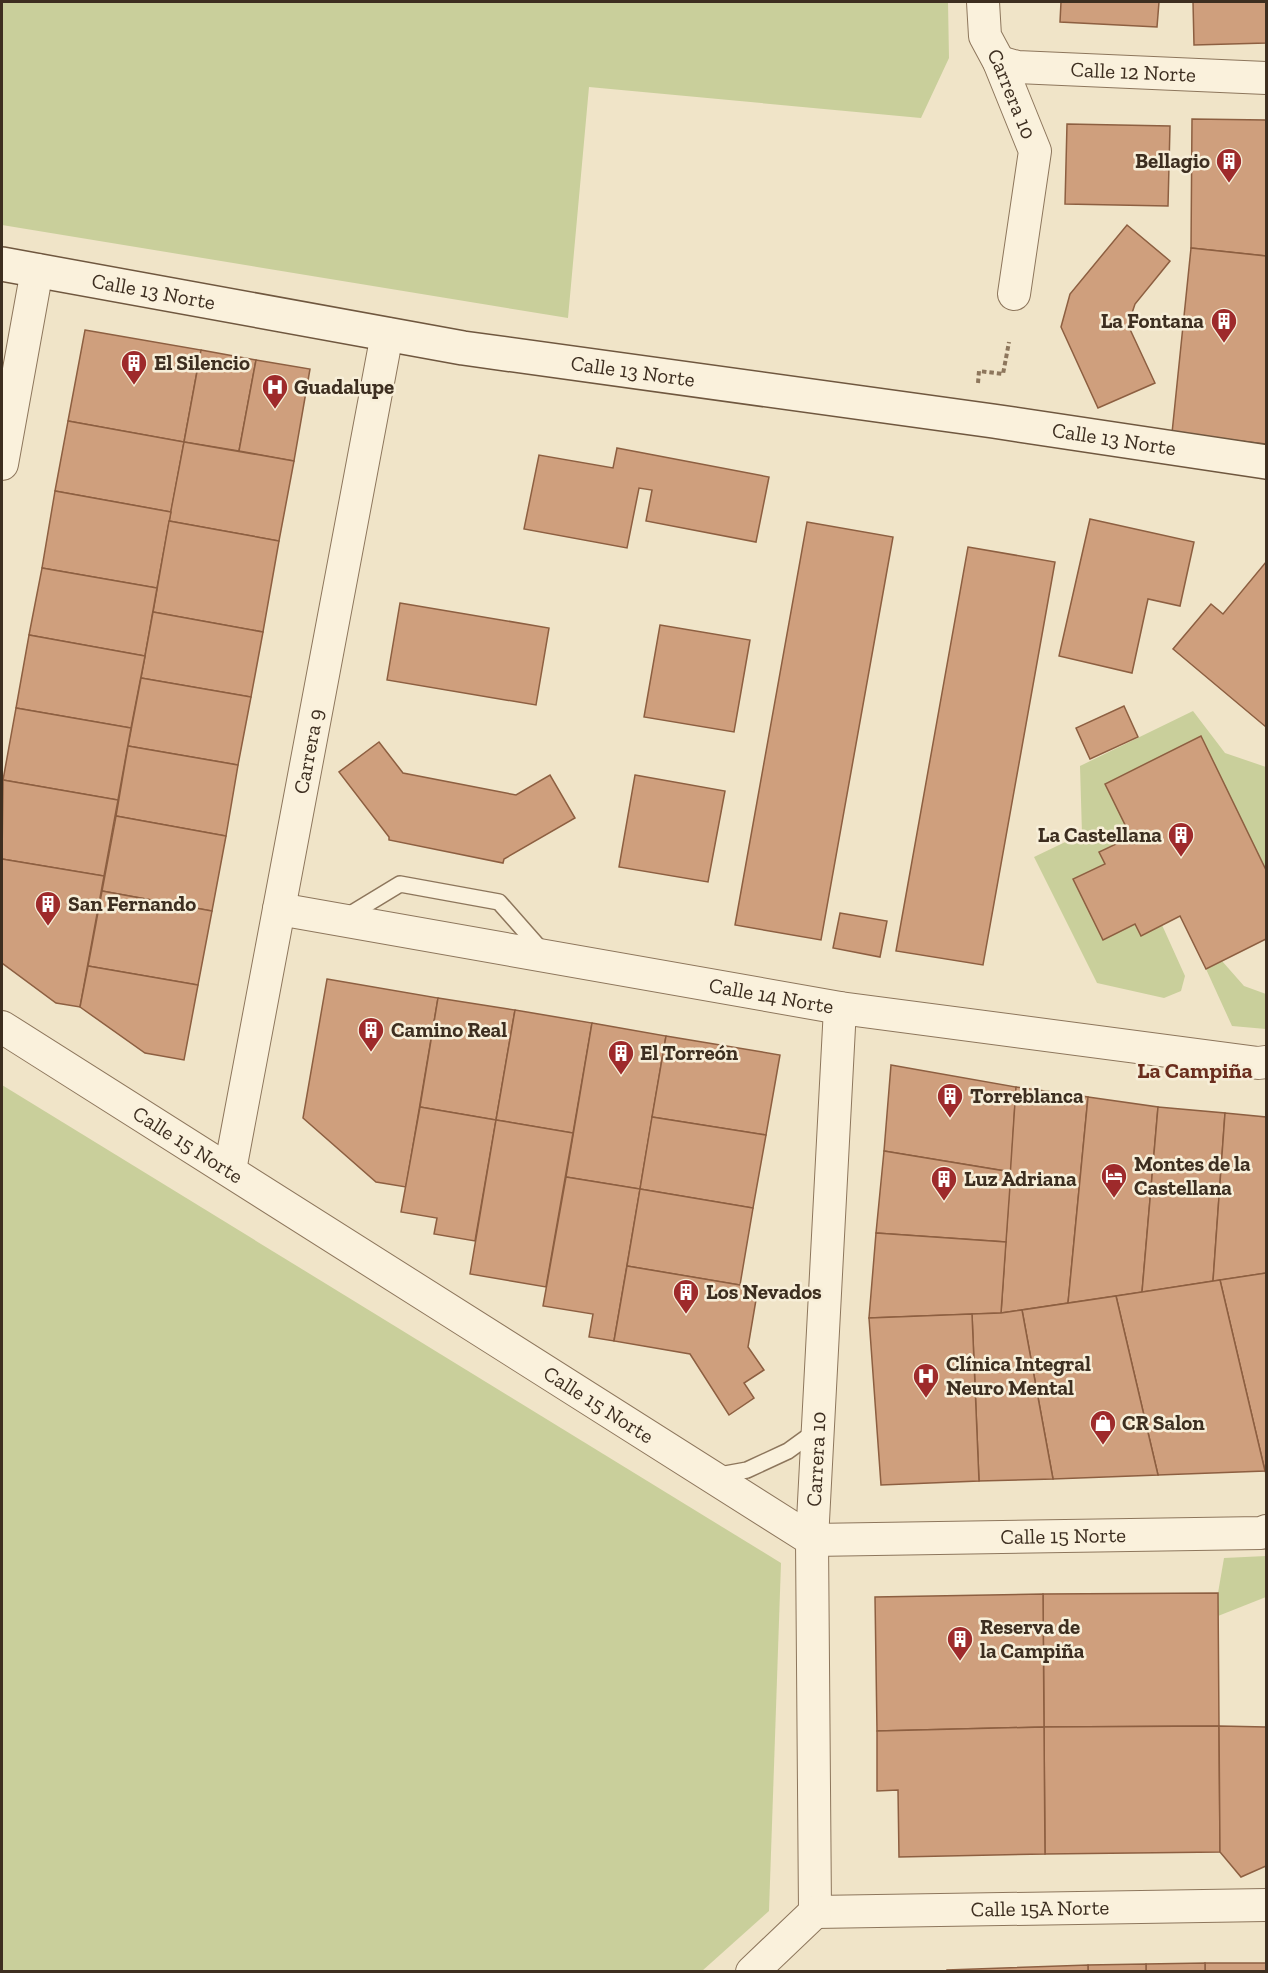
<svg xmlns="http://www.w3.org/2000/svg" width="1268" height="1973" font-family="'Zilla Slab',serif">
<rect width="100%" height="100%" fill="#f0e4c8"/>
<g fill="#c9cf9b">
<polygon points="2,2 948,2 949,58 921,118 589,87 568,318 2,225"/>
<polygon points="1193,711 1225,753 1266,767 1266,870 1201,737 1105,784 1131,837 1100,852 1105,864 1073,879 1103,939 1135,924 1162,925 1185,976 1181,991 1164,998 1097,983 1034,857 1082,834 1080,766"/>
<polygon points="1222,961 1244,986 1266,994 1266,1029 1232,1026 1206,969"/>
<polygon points="2,1085 781,1563 769,1911 702,1971 2,1971"/>
<polygon points="1266,1556 1266,1597 1218,1616 1218,1593 1224,1558"/>
</g>
<g fill="#cf9f7d" stroke="#8d5f41" stroke-width="1.5">
<polygon points="1061,2 1159,2 1157,27 1060,22"/>
<polygon points="1193,2 1266,2 1266,43 1194,45"/>
<polygon points="1192,119 1266,120 1266,256 1191,248"/>
<polygon points="1067,124 1170,126 1168,206 1065,204"/>
<polygon points="1127,225 1170,261 1135,304 1128,325 1155,383 1098,408 1061,327 1070,294"/>
<polygon points="1191,248 1266,256 1266,444 1172,433"/>
<polygon points="85,330 201,350 184,442 68,421"/>
<polygon points="201,350 256,360 239,451 184,442"/>
<polygon points="256,360 310,369 294,461 239,451"/>
<polygon points="68,421 184,442 171,512 55,491"/>
<polygon points="184,442 294,461 279,541 169,521"/>
<polygon points="617,448 769,477 756,542 646,521 652,490 639,488 627,548 524,529 539,455 613,468"/>
<polygon points="55,491 171,512 157,588 42,568"/>
<polygon points="1090,519 1194,542 1180,606 1148,599 1132,673 1059,656"/>
<polygon points="169,521 279,541 263,632 153,612"/>
<polygon points="807,522 893,537 821,940 735,925"/>
<polygon points="968,547 1055,562 983,965 896,951"/>
<polygon points="1266,562 1266,727 1173,649 1211,604 1223,614"/>
<polygon points="42,568 157,588 145,656 29,635"/>
<polygon points="400,603 549,628 536,705 387,680"/>
<polygon points="153,612 263,632 251,697 141,678"/>
<polygon points="660,625 750,640 734,732 644,717"/>
<polygon points="29,635 145,656 131,728 16,708"/>
<polygon points="141,678 251,697 238,765 128,746"/>
<polygon points="1124,706 1138,737 1090,759 1076,728"/>
<polygon points="16,708 131,728 118,800 3,780"/>
<polygon points="1201,736 1266,870 1266,939 1206,969 1180,916 1141,936 1135,924 1103,940 1073,879 1105,864 1099,852 1131,837 1105,784"/>
<polygon points="379,742 403,773 516,795 550,775 575,818 504,859 503,863 389,840 389,837 339,772"/>
<polygon points="128,746 238,765 226,836 116,816"/>
<polygon points="635,775 725,791 708,882 619,867"/>
<polygon points="3,780 118,800 104,876 2,859"/>
<polygon points="116,816 226,836 212,911 102,891"/>
<polygon points="2,859 104,876 80,1007 56,1003 2,963"/>
<polygon points="102,891 212,911 198,985 88,966"/>
<polygon points="840,913 887,921 880,957 833,948"/>
<polygon points="88,966 198,985 184,1060 145,1053 80,1007"/>
<polygon points="327,979 438,998 406,1187 376,1182 303,1118"/>
<polygon points="438,998 515,1010 496,1120 420,1107"/>
<polygon points="515,1010 592,1023 573,1133 496,1120"/>
<polygon points="592,1023 666,1036 640,1189 566,1177"/>
<polygon points="666,1036 780,1055 766,1135 652,1117"/>
<polygon points="891,1065 1016,1087 1011,1172 884,1151"/>
<polygon points="1016,1087 1088,1097 1068,1303 1001,1313"/>
<polygon points="1088,1097 1158,1107 1142,1292 1068,1303"/>
<polygon points="420,1107 496,1120 475,1241 434,1234 437,1218 401,1212"/>
<polygon points="1158,1107 1225,1113 1213,1281 1142,1292"/>
<polygon points="1225,1113 1266,1117 1266,1273 1213,1281"/>
<polygon points="652,1117 766,1135 753,1208 640,1189"/>
<polygon points="496,1120 573,1133 546,1287 470,1274"/>
<polygon points="884,1151 1011,1172 1006,1242 876,1233"/>
<polygon points="566,1177 640,1189 614,1341 589,1337 593,1314 543,1306"/>
<polygon points="640,1189 753,1208 740,1285 627,1266"/>
<polygon points="876,1233 1006,1242 1001,1313 869,1318"/>
<polygon points="627,1266 758,1288 748,1347 764,1370 744,1383 754,1398 729,1415 690,1354 614,1341"/>
<polygon points="1266,1273 1266,1470 1265,1471 1220,1280"/>
<polygon points="1220,1280 1265,1471 1158,1475 1116,1296"/>
<polygon points="1116,1296 1158,1475 1053,1479 1022,1310"/>
<polygon points="1022,1310 1053,1479 979,1481 972,1314 1001,1313"/>
<polygon points="972,1314 979,1481 881,1485 869,1318"/>
<polygon points="1218,1593 1219,1726 1044,1727 1043,1594"/>
<polygon points="1043,1594 1044,1727 877,1731 875,1597"/>
<polygon points="1219,1726 1220,1852 1045,1854 1044,1727"/>
<polygon points="1219,1726 1266,1727 1266,1866 1241,1877 1220,1852"/>
<polygon points="1044,1727 1045,1854 899,1857 898,1790 877,1791 877,1731"/>
<rect x="1205" y="1963" width="61" height="9"/>
<polygon points="1205,1963 1205,1972 1146,1972 1146,1964"/>
<polygon points="1146,1964 1146,1972 1088,1972 1088,1965"/>
<polygon points="1088,1965 1088,1972 947,1972 947,1970"/>
</g>
<g fill="none" stroke-linecap="round" stroke-linejoin="round">
<g stroke="#8d765c" stroke-width="18">
<g id="lane">
<polyline points="344,918 400,884 499,902 544,953"/>
<polyline points="714,1476 747,1470 788,1451 817,1430"/>
</g>
</g>
<g stroke="#8d765c" stroke-width="34">
<g id="street">
<path id="s1" d="M983,2L985,36L999,62L1035,151L1014,294"/>
<path id="s2" d="M999,62L1017,67L1266,78"/>
<polyline points="2,464 37,270"/>
<path id="s3" d="M279,909L840,1008L1258,1063L1266,1062"/>
<path id="s4" d="M2,1027L812,1540L1261,1533L1266,1531"/>
<path id="s5" d="M230,1170L387,334"/>
<path id="s6" d="M815,1912L812,1540L840,1008"/>
<path id="s7" d="M815,1912L1266,1905"/>
<polyline points="752,1972 815,1912"/>
</g>
</g>
<g stroke="#6f573f" stroke-width="36">
<g id="secondary">
<path id="s8" d="M2,264L463,348L993,421L1266,462"/>
</g>
</g>
<polyline stroke="#8d765c" stroke-width="4" stroke-dasharray="4.5 3" stroke-linecap="butt" points="978,383 979,371 1003,374 1009,342"/>
<use href="#lane" stroke="#faf1dc" stroke-width="15"/>
<use href="#street" stroke="#faf1dc" stroke-width="32"/>
<use href="#secondary" stroke="#faf1dc" stroke-width="33"/>
</g>
<defs>
<g id="building-pin" transform="scale(1.35)"><path d="M0 17L-7.5 6A9.5 9.5 0 1 1 7.5 6Z" fill="#9e2a2b" stroke="#f7eed8"/><path d="M-4-6H4V6H1V3H-1V6H-4ZM-2.5-4.3h1.7v1.8h-1.7ZM.8-4.3h1.7v1.8H.8ZM-2.5-1h1.7V.8h-1.7ZM.8-1h1.7V.8H.8Z" fill="#fff"/></g>
<g id="hospital-pin" transform="scale(1.35)"><path d="M0 17L-7.5 6A9.5 9.5 0 1 1 7.5 6Z" fill="#9e2a2b" stroke="#f7eed8"/><path d="M-5-5h3v3.5h4V-5h3V5h-3V1.5h-4V5h-3Z" fill="#fff"/></g>
<g id="hotel-pin" transform="scale(1.35)"><path d="M0 17L-7.5 6A9.5 9.5 0 1 1 7.5 6Z" fill="#9e2a2b" stroke="#f7eed8"/><path d="M-6-4.5h1.5V1H6V5H4.5V3h-9V5H-6ZM-4 0a1.8 1.8 0 1 1 3.6 0ZM.5 0V-2.5h3Q6-2.5 6 0Z" fill="#fff"/></g>
<g id="shop-pin" transform="scale(1.35)"><path d="M0 17L-7.5 6A9.5 9.5 0 1 1 7.5 6Z" fill="#9e2a2b" stroke="#f7eed8"/><path d="M-5-2.5h2.3a2.7 3.5 0 0 1 5.4 0H5L5.5 6h-11ZM-1.5-2.5h3a1.5 2.3 0 0 0-3 0Z" fill="#fff"/></g>
</defs>
<g fill-rule="evenodd">
<use href="#building-pin" x="1229" y="161"/>
<use href="#building-pin" x="1224" y="321"/>
<use href="#building-pin" x="134" y="363"/>
<use href="#hospital-pin" x="275" y="387"/>
<use href="#building-pin" x="1181" y="835"/>
<use href="#building-pin" x="48" y="904"/>
<use href="#building-pin" x="371" y="1030"/>
<use href="#building-pin" x="621" y="1053"/>
<use href="#building-pin" x="950" y="1096"/>
<use href="#hotel-pin" x="1114" y="1176"/>
<use href="#building-pin" x="944" y="1179"/>
<use href="#building-pin" x="686" y="1292"/>
<use href="#hospital-pin" x="926" y="1376"/>
<use href="#shop-pin" x="1103" y="1423"/>
<use href="#building-pin" x="960" y="1639"/>
</g>
<g text-anchor="middle" stroke-width="5" stroke-linejoin="round" paint-order="stroke">
<g font-size="21" fill="#3d2e20" stroke="#f7eed8">
<text dy="7" stroke="none"><textPath href="#s2" startOffset="135">Calle 12 Norte</textPath></text>
<text dy="7" stroke="none"><textPath href="#s1" startOffset="98">Carrera 10</textPath></text>
<text dy="7" stroke="none"><textPath href="#s8" startOffset="154">Calle 13 Norte</textPath></text>
<text dy="7" stroke="none"><textPath href="#s8" startOffset="640">Calle 13 Norte</textPath></text>
<text dy="7" stroke="none"><textPath href="#s8" startOffset="1126">Calle 13 Norte</textPath></text>
<text dy="7" stroke="none"><textPath href="#s5" startOffset="426">Carrera 9</textPath></text>
<text dy="7" stroke="none"><textPath href="#s3" startOffset="500">Calle 14 Norte</textPath></text>
<text dy="7" stroke="none"><textPath href="#s4" startOffset="220">Calle 15 Norte</textPath></text>
<text dy="7" stroke="none"><textPath href="#s4" startOffset="706">Calle 15 Norte</textPath></text>
<text dy="7" stroke="none"><textPath href="#s6" startOffset="453">Carrera 10</textPath></text>
<text dy="7" stroke="none"><textPath href="#s4" startOffset="1210">Calle 15 Norte</textPath></text>
<text dy="7" stroke="none"><textPath href="#s7" startOffset="225">Calle 15A Norte</textPath></text>
</g>
<g font-size="21" font-weight="bold" fill="#3d2e20" stroke="#f7eed8" text-anchor="start">
<text x="1210" y="168" text-anchor="end">Bellagio</text>
<text x="1204" y="328" text-anchor="end">La Fontana</text>
<text x="154" y="370">El Silencio</text>
<text x="294" y="394">Guadalupe</text>
<text x="1162" y="842" text-anchor="end">La Castellana</text>
<text x="68" y="911">San Fernando</text>
<text x="391" y="1037">Camino Real</text>
<text x="640" y="1060">El Torreón</text>
<text x="970" y="1103">Torreblanca</text>
<text x="1134" y="1171">Montes de la<tspan x="1134" dy="24">Castellana</tspan></text>
<text x="964" y="1186">Luz Adriana</text>
<text x="706" y="1299">Los Nevados</text>
<text x="946" y="1371">Clínica Integral<tspan x="946" dy="24">Neuro Mental</tspan></text>
<text x="1122" y="1430">CR Salon</text>
<text x="980" y="1634">Reserva de<tspan x="980" dy="24">la Campiña</tspan></text>
</g>
<g font-size="22" font-weight="bold" fill="#6b2e1e" stroke="#f7eed8">
<text x="1195" y="1078">La Campiña</text>
</g>
</g>
<rect width="1268" height="1973" fill="none" stroke="#3d2e20" stroke-width="6"/>
</svg>
